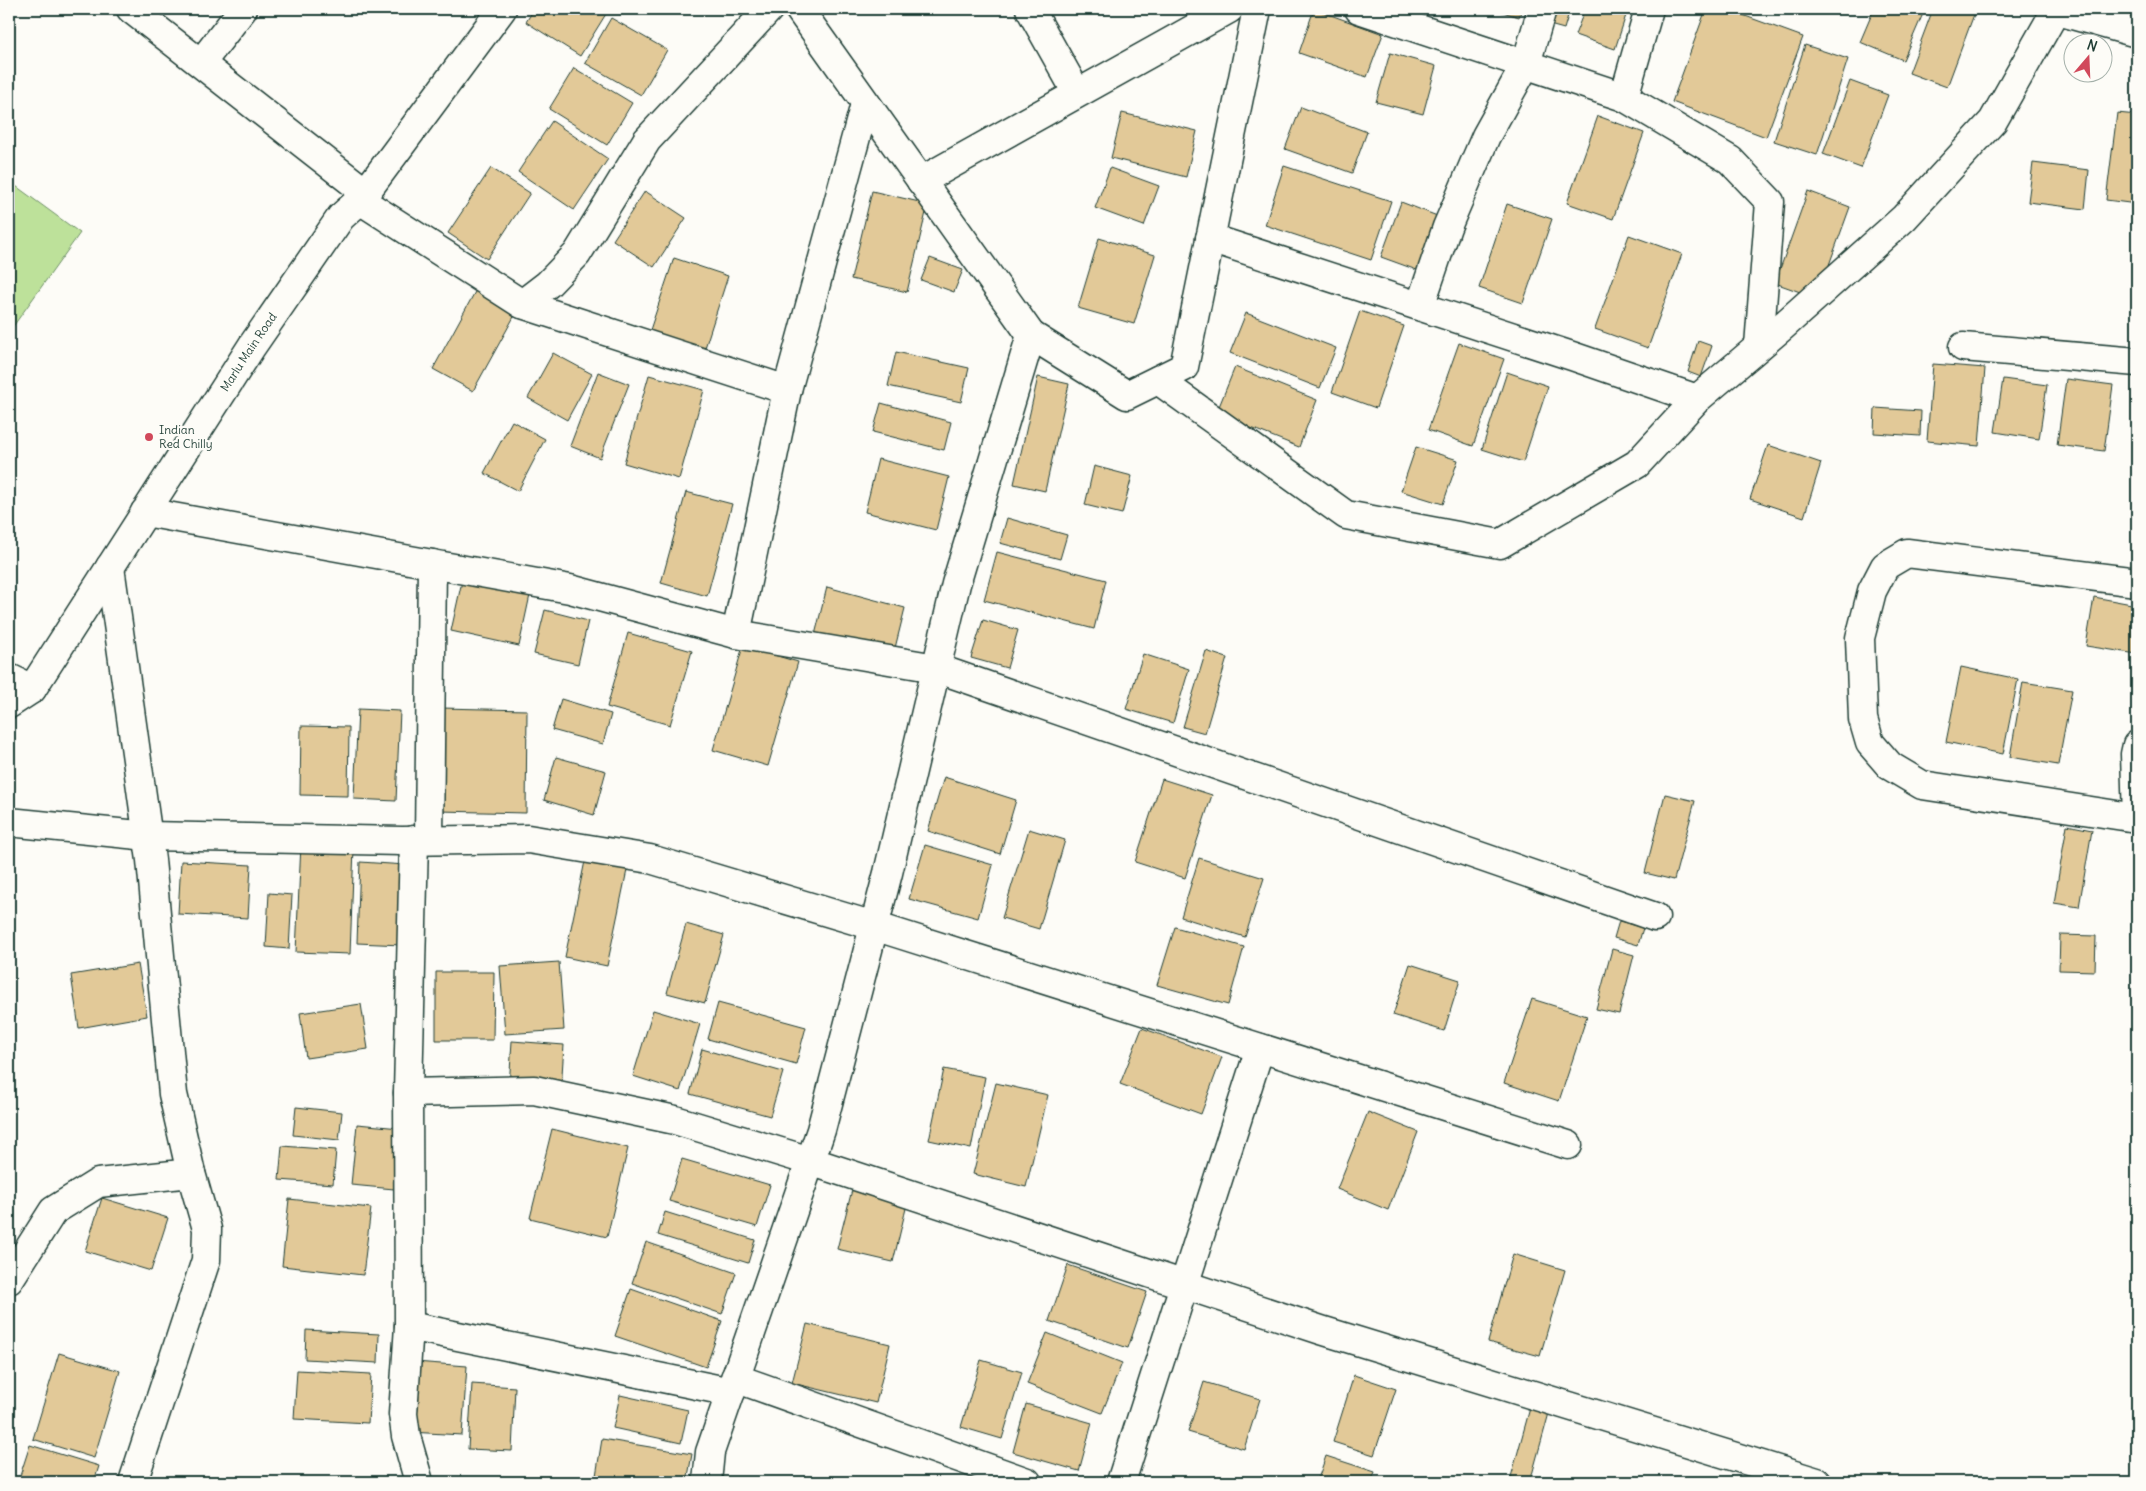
<svg xmlns="http://www.w3.org/2000/svg" width="2146" height="1491" font-family="Delius,sans-serif">
<rect width="100%" height="100%" fill="#fdfcf7"/>
<filter id="ink" filterUnits="userSpaceOnUse"><feTurbulence type="fractalNoise" baseFrequency=".02" numOctaves="2"/><feDisplacementMap in="SourceGraphic" scale="10" xChannelSelector="R" yChannelSelector="G"/><feConvolveMatrix kernelMatrix="1 2 1 2 8 2 1 2 1" color-interpolation-filters="sRGB"/></filter>
<g filter="url(#ink)">
<polygon fill="#bde19a" stroke="#6e8f67" points="9,181 80,233 9,332"/>
<g fill="#e2c998" stroke="#1f3d34">
<polygon points="534,9 609,9 580,56 526,22"/>
<polygon points="1314,9 1383,34 1367,77 1299,53"/>
<polygon points="1493,9 1522,9 1519,17"/>
<polygon points="1538,9 1570,9 1564,29 1535,21"/>
<polygon points="1585,9 1628,9 1615,49 1575,35"/>
<polygon points="1706,9 1726,9 1803,37 1766,137 1672,102"/>
<polygon points="1874,9 1925,9 1903,60 1860,42"/>
<polygon points="1933,9 1976,9 1947,87 1909,73"/>
<polygon points="611,18 667,50 641,95 585,63"/>
<polygon points="1805,45 1848,59 1817,155 1774,141"/>
<polygon points="1390,53 1436,66 1423,114 1376,102"/>
<polygon points="574,68 632,103 607,145 549,109"/>
<polygon points="1850,81 1888,95 1861,168 1823,154"/>
<polygon points="1301,107 1367,132 1352,173 1285,149"/>
<polygon points="1122,113 1197,131 1186,177 1111,158"/>
<polygon points="2117,113 2137,115 2137,204 2106,200"/>
<polygon points="1598,116 1644,133 1613,219 1567,203"/>
<polygon points="552,121 608,159 574,210 518,172"/>
<polygon points="2033,163 2089,170 2085,209 2028,202"/>
<polygon points="1284,166 1391,201 1371,260 1265,225"/>
<polygon points="491,168 530,193 487,259 448,233"/>
<polygon points="1110,168 1159,186 1144,226 1095,208"/>
<polygon points="645,191 686,218 654,267 613,240"/>
<polygon points="872,191 928,204 907,292 851,279"/>
<polygon points="1808,191 1850,207 1817,298 1775,283"/>
<polygon points="1401,202 1445,219 1425,273 1381,257"/>
<polygon points="1507,204 1552,219 1523,303 1479,288"/>
<polygon points="1629,235 1682,254 1648,348 1595,329"/>
<polygon points="1099,238 1155,255 1134,324 1078,308"/>
<polygon points="674,258 728,276 704,351 649,333"/>
<polygon points="930,258 963,270 954,292 921,280"/>
<polygon points="476,290 516,313 473,391 433,369"/>
<polygon points="1360,311 1404,326 1376,408 1332,392"/>
<polygon points="1246,313 1336,348 1320,388 1230,353"/>
<polygon points="1698,341 1712,346 1701,377 1688,372"/>
<polygon points="1459,343 1504,359 1473,446 1428,430"/>
<polygon points="896,352 969,368 961,402 888,386"/>
<polygon points="553,353 592,374 567,420 528,398"/>
<polygon points="1933,364 1985,368 1979,446 1927,441"/>
<polygon points="1235,367 1317,400 1299,447 1216,414"/>
<polygon points="598,372 629,384 600,458 570,446"/>
<polygon points="1507,372 1548,386 1523,462 1482,449"/>
<polygon points="649,375 704,390 679,479 624,463"/>
<polygon points="1038,377 1069,384 1045,491 1014,484"/>
<polygon points="2003,379 2047,385 2039,439 1995,432"/>
<polygon points="2066,379 2113,385 2104,451 2057,445"/>
<polygon points="881,403 951,422 944,450 873,432"/>
<polygon points="1875,408 1921,411 1920,436 1874,433"/>
<polygon points="512,421 545,439 518,491 484,473"/>
<polygon points="1768,445 1821,463 1804,517 1750,499"/>
<polygon points="1416,447 1458,460 1443,504 1401,491"/>
<polygon points="878,459 949,477 936,530 865,512"/>
<polygon points="1094,466 1132,476 1122,514 1085,505"/>
<polygon points="686,492 732,504 707,596 661,583"/>
<polygon points="1007,518 1067,535 1060,559 1000,543"/>
<polygon points="997,552 1106,580 1094,629 984,600"/>
<polygon points="462,581 530,595 519,646 451,631"/>
<polygon points="827,587 905,608 892,660 814,639"/>
<polygon points="2094,597 2137,605 2137,654 2086,646"/>
<polygon points="545,610 588,621 578,664 534,654"/>
<polygon points="983,620 1018,630 1007,668 971,658"/>
<polygon points="628,633 692,651 670,725 607,707"/>
<polygon points="743,646 798,662 768,766 713,750"/>
<polygon points="1206,651 1227,658 1205,733 1183,727"/>
<polygon points="1143,654 1189,669 1173,723 1126,709"/>
<polygon points="1961,667 2018,679 2003,754 1946,742"/>
<polygon points="2023,682 2072,690 2058,765 2010,757"/>
<polygon points="561,699 611,714 603,744 552,730"/>
<polygon points="441,708 527,710 526,813 439,811"/>
<polygon points="358,709 400,711 396,801 354,799"/>
<polygon points="301,726 349,727 348,796 300,795"/>
<polygon points="556,757 606,771 594,815 544,800"/>
<polygon points="944,777 1016,800 1000,854 928,831"/>
<polygon points="1162,779 1212,795 1185,878 1135,862"/>
<polygon points="1665,794 1695,801 1674,880 1645,873"/>
<polygon points="2067,825 2092,830 2079,907 2054,903"/>
<polygon points="1029,829 1065,840 1039,929 1002,918"/>
<polygon points="301,844 354,847 350,954 296,952"/>
<polygon points="925,845 993,865 978,918 909,899"/>
<polygon points="1199,858 1264,878 1245,937 1181,917"/>
<polygon points="181,861 251,865 248,918 178,914"/>
<polygon points="585,861 627,870 607,966 565,957"/>
<polygon points="360,862 406,865 402,945 357,943"/>
<polygon points="269,893 292,895 289,949 266,947"/>
<polygon points="1619,921 1643,928 1638,945 1614,938"/>
<polygon points="686,924 724,935 705,1003 667,993"/>
<polygon points="1175,927 1244,947 1228,1005 1157,985"/>
<polygon points="2060,935 2096,936 2095,971 2059,970"/>
<polygon points="1612,949 1634,955 1619,1014 1596,1009"/>
<polygon points="559,962 564,1030 505,1034 500,966"/>
<polygon points="138,964 147,1016 79,1028 71,975"/>
<polygon points="1410,964 1460,980 1444,1031 1393,1015"/>
<polygon points="436,972 494,972 493,1040 436,1040"/>
<polygon points="1532,999 1587,1016 1559,1101 1504,1083"/>
<polygon points="718,1003 806,1027 796,1064 708,1039"/>
<polygon points="361,1004 368,1049 306,1058 300,1013"/>
<polygon points="653,1010 700,1024 680,1091 633,1076"/>
<polygon points="1142,1028 1222,1057 1201,1114 1120,1084"/>
<polygon points="512,1041 564,1045 561,1090 509,1087"/>
<polygon points="702,1049 783,1072 770,1116 690,1094"/>
<polygon points="944,1069 985,1077 971,1149 929,1140"/>
<polygon points="996,1083 1048,1095 1026,1187 973,1174"/>
<polygon points="296,1107 342,1112 339,1140 293,1135"/>
<polygon points="1368,1112 1418,1132 1388,1210 1337,1189"/>
<polygon points="357,1124 400,1128 394,1189 351,1185"/>
<polygon points="552,1129 628,1148 607,1237 530,1218"/>
<polygon points="282,1146 336,1150 333,1184 279,1180"/>
<polygon points="682,1159 770,1185 757,1227 669,1201"/>
<polygon points="853,1186 908,1200 893,1262 837,1249"/>
<polygon points="102,1198 168,1218 151,1271 85,1251"/>
<polygon points="289,1199 371,1208 363,1275 282,1266"/>
<polygon points="665,1212 755,1240 748,1263 658,1235"/>
<polygon points="646,1242 736,1273 722,1314 632,1283"/>
<polygon points="1513,1254 1565,1270 1540,1356 1488,1342"/>
<polygon points="1068,1265 1147,1292 1128,1348 1049,1321"/>
<polygon points="631,1289 722,1321 706,1367 615,1336"/>
<polygon points="807,1324 890,1344 876,1403 792,1383"/>
<polygon points="306,1330 379,1334 378,1363 305,1359"/>
<polygon points="1047,1333 1122,1363 1102,1413 1027,1384"/>
<polygon points="59,1353 120,1371 94,1458 33,1439"/>
<polygon points="981,1360 1022,1372 1002,1439 961,1427"/>
<polygon points="415,1362 467,1366 462,1435 410,1432"/>
<polygon points="297,1370 371,1374 368,1423 294,1419"/>
<polygon points="1354,1375 1396,1389 1374,1455 1333,1442"/>
<polygon points="1204,1382 1260,1399 1244,1449 1188,1432"/>
<polygon points="472,1384 515,1387 512,1451 468,1449"/>
<polygon points="620,1395 688,1410 681,1443 613,1428"/>
<polygon points="1026,1404 1092,1423 1079,1471 1013,1452"/>
<polygon points="1530,1408 1549,1413 1530,1482 1511,1477"/>
<polygon points="602,1439 692,1454 687,1482 595,1482"/>
<polygon points="30,1445 99,1466 94,1482 18,1482"/>
<polygon points="1326,1456 1375,1472 1371,1482 1317,1482"/>
</g>
<g fill="none" stroke-linecap="round" stroke-linejoin="round">
<g stroke="#1f3d34" stroke-width="31">
<g id="street">
<polyline points="131,9 365,192"/>
<polyline points="1030,9 1077,93"/>
<polyline points="1359,9 1624,97"/>
<polyline points="1649,9 1624,97 1730,160 1770,202 1759,346"/>
<polyline points="2051,9 2137,33"/>
<polyline points="201,63 243,9"/>
<polyline points="865,104 787,390 736,634 936,668 1655,917"/>
<polyline points="921,181 1229,9"/>
<polyline points="360,200 522,304 548,284 577,254 647,140 769,9"/>
<polyline points="1210,238 1572,356 1697,399 1782,327 1904,218 1993,121 2056,10"/>
<polyline points="522,304 787,390"/>
<polyline points="1420,306 1447,227 1486,136 1526,64 1542,9"/>
<polyline points="1031,335 1127,395 1184,367 1257,9"/>
<polyline points="1963,347 2137,362"/>
<polyline points="1158,380 1346,515 1500,544 1637,464 1697,399"/>
<polyline points="145,512 570,589 736,634"/>
<polyline points="110,567 151,860 173,1094 191,1173 207,1229 206,1260 133,1482"/>
<polyline points="9,678 32,689"/>
<polyline points="2137,745 2135,754 2137,818"/>
<polyline points="2136,818 1922,785 1890,766 1870,743 1863,719 1860,638 1872,591 1885,566 1907,553 2137,582"/>
<polyline points="9,822 148,836 402,841 528,839 650,859 874,926 1568,1145"/>
<polyline points="414,840 408,1093 409,1326 403,1414 406,1436 419,1482"/>
<polyline points="429,840 432,564"/>
<polyline points="408,1093 534,1090 675,1120 810,1161 1321,1330 1817,1482"/>
<polyline points="9,1280 53,1211 98,1183 191,1173"/>
<polyline points="409,1326 731,1392"/>
<polyline points="735,1378 1027,1482"/>
<polyline points="707,1482 710,1452 821,1130 888,873 956,584 1031,335 799,9"/>
<polyline points="1121,1482 1260,1048"/>
</g>
</g>
<g stroke="#1f3d34" stroke-width="31">
<g id="secondary">
<path id="s1" d="M9,704L32,689L252,346L341,217L360,200L502,9"/>
</g>
</g>
<use href="#street" stroke="#fdfcf7" stroke-width="28"/>
<use href="#secondary" stroke="#fdfcf7" stroke-width="28"/>
</g>
</g>
<circle fill="#d1495b" stroke="#fdfcf7" stroke-width="2" cx="149" cy="437" r="5"/>
<g text-anchor="middle" stroke-width="4.5" stroke-linejoin="round" paint-order="stroke">
<g font-size="12" fill="#1f3d34" stroke="#fdfcf7">
<text dy="4" stroke="none"><textPath href="#s1" startOffset="428">Marlu Main Road</textPath></text>
</g>
<g font-size="12" fill="#1f3d34" stroke="#fdfcf7" text-anchor="start">
<text x="159" y="434">Indian<tspan x="159" dy="14">Red Chilly</tspan></text>
</g>
</g>
<rect width="2146" height="1491" fill="none" stroke="#fdfcf7" stroke-width="30"/>
<rect x="15" y="15" width="2116" height="1461" fill="none" stroke="#1f3d34" stroke-width="2" filter="url(#ink)"/>
<g transform="translate(2088 58) rotate(19)"><circle r="24" fill="#fdfcf7" stroke="#a4b0a9"/>
<path d="M0-4L9 19L0 12L-9 19Z" fill="#d1495b"/>
<text y="-8" font-size="14" font-weight="bold" text-anchor="middle" fill="#1f3d34">N</text>
</g>
</svg>
